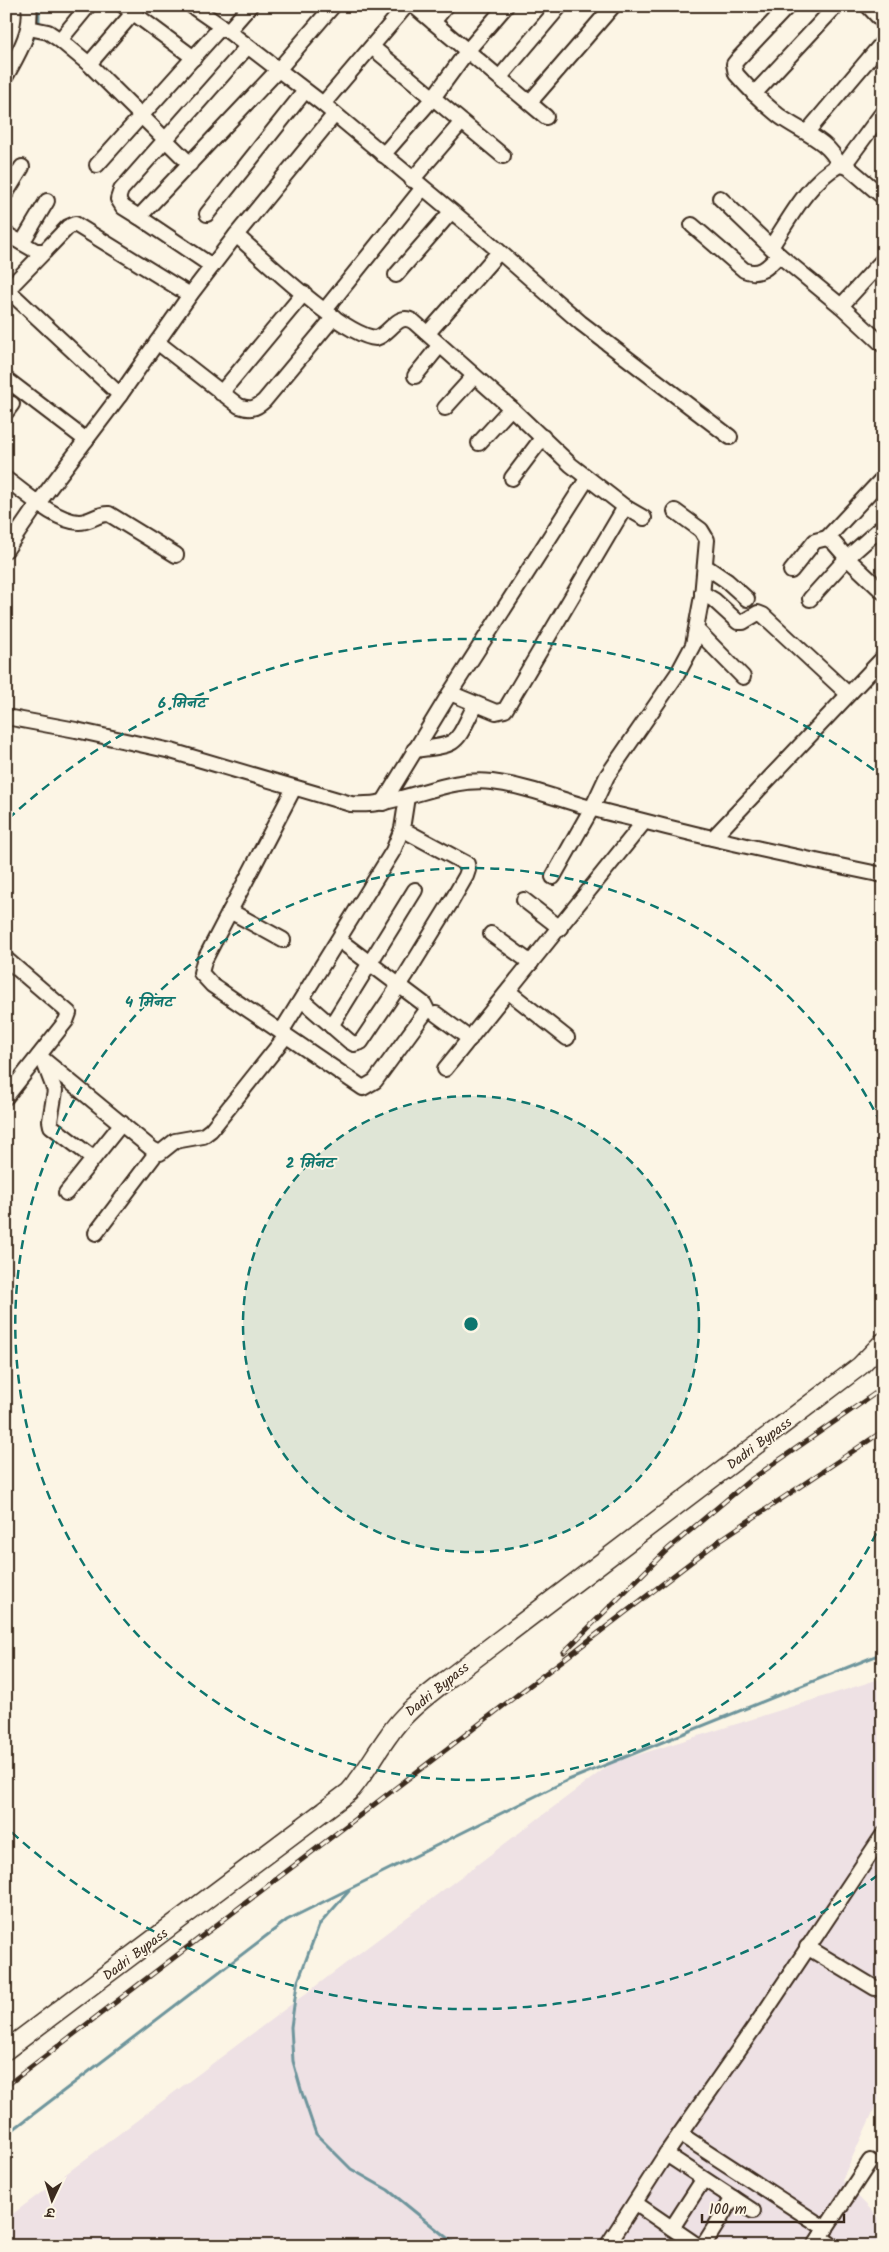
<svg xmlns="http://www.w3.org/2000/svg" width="889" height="2252" font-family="Kalam,'Playpen Sans Deva',sans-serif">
<rect width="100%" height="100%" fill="#fcf5e5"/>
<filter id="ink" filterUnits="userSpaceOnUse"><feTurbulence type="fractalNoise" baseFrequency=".02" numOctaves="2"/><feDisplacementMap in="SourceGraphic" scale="10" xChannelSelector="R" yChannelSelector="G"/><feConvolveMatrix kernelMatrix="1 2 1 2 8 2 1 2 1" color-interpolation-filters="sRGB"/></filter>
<g filter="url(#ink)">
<polygon fill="#eee1e4" points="883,1678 883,2090 842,2180 883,2222 883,2246 6,2246 6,2219 612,1763"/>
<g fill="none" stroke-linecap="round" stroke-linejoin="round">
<g stroke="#6e959c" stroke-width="3">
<polyline points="39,6 39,26"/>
<polyline points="28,48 36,34"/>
<polyline points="6,89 12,78"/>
<polyline points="349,1891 319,1925 297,1984 291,2027 293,2061 302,2093 316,2134 351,2169 388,2190 457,2246"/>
<polyline points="6,2135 287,1920 566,1781 883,1653"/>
</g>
<g stroke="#3b2a1e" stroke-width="18">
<g id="minor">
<polyline points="124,6 194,58"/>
<polyline points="192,6 228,31 323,104 485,239 581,323 730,437"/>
<polyline points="414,6 546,117"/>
<path d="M788,6L738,59L734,64L736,74C749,89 763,103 778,115C798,131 829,139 839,165"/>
<polyline points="868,6 883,22"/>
<polyline points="433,22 446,6"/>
<polyline points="29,28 48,32 60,40 89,64 190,164"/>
<polyline points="228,31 250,6"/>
<polyline points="60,40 88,6"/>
<polyline points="372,47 503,156"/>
<polyline points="89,64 133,13"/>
<path d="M6,76C18,54 33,31 29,6"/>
<polyline points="500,77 560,6"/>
<polyline points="754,94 836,6"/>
<polyline points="530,102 613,6"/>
<polyline points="323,104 406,6"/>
<polyline points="807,132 883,42"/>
<polyline points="383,155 433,98 468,50 506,6"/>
<polyline points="97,165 221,27"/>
<polyline points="844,165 883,112"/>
<polyline points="412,180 461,123"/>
<polyline points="6,193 22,167"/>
<polyline points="720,198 779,255 841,306 883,345"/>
<polyline points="207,214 305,91"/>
<polyline points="139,217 123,207 118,199 121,190 247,47"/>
<path d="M692,225L744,270C760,277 769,266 779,255"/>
<polyline points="6,234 36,251 45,251 68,227 75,224 190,295"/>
<path d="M236,235C264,259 343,336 376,338C391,334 397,311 414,322L511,408L571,465L625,507L644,518"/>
<polyline points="22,243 47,201"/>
<path d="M771,247C790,218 808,182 839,165L848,167L883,197"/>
<polyline points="45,251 12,285 11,293 120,395"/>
<polyline points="212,266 139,217 278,70 333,6"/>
<polyline points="396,275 451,212"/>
<polyline points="841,306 883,260"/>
<polyline points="325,310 422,189"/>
<polyline points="428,333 499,252"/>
<path d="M157,342L239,406C250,410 255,409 264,401L334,317"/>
<polyline points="415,376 440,345"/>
<polyline points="6,379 86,440"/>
<polyline points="221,393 304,293"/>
<polyline points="445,408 474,376"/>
<polyline points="6,412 12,404"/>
<polyline points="479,443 511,408"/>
<polyline points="512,478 543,437"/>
<path d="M6,479C26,493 55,521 79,522C91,522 98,513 109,514L176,555"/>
<polyline points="827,538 883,478"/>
<polyline points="6,550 39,502 120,395 190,295 236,235 335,114"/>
<polyline points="705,566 727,581 747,599"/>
<polyline points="791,571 815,541 827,538 834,543 847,558 883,592"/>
<polyline points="702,593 714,600 738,622 743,622 758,613 763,615 848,694"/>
<polyline points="810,599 847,558 883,526"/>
<polyline points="697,630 743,677"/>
<polyline points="450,693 496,712 505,710 625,507"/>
<path d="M6,717L76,730L171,751L351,804C400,808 444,776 492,782C525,786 556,798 587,807C604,812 622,816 639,820C719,841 801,858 883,875"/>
<path d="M414,750C461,744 454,746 475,705"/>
<polyline points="294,788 204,961 201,973 212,985 363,1088 375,1081 427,1010 424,1004 339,940"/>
<polyline points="383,803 450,693 587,479"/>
<polyline points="713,838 883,658"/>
<polyline points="553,877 592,808 607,776 678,673 693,645 702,596 707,540 701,530 675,511"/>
<polyline points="524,900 560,928"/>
<polyline points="230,911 283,940"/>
<polyline points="491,934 531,963"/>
<polyline points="6,959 69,1013 66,1021 6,1097"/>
<polyline points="509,992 567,1038"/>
<polyline points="302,1000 349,1041 354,1044 361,1042 406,975 451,902 466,876 468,870 467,864 402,829"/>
<polyline points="436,1014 470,1039"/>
<polyline points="331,1026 415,890"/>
<polyline points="281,1032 393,851 402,829 407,797"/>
<polyline points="39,1056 152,1149 160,1153 175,1141 203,1136 211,1130 286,1036"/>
<polyline points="44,1062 55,1091 50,1121 51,1126 93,1158"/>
<polyline points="445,1069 644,822"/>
<polyline points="66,1193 122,1123"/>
<polyline points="96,1233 157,1152"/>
<polyline points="807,1947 875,1988 883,1988"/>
<polyline points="680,2134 826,2229"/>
<polyline points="666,2154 753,2211"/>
<polyline points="635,2203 698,2246"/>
<polyline points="672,2228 703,2180"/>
<polyline points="820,2237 833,2246"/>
<polyline points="607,2246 666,2154 765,2012 883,1835"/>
<polyline points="703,2246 733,2198"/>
<polyline points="814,2246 870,2161"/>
</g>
</g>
<g stroke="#3b2a1e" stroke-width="21">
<path id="major" d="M6,2050L349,1792C365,1774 375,1754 389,1735C404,1712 427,1696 448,1679L860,1366L883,1342"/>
</g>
<use href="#minor" stroke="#fcf5e5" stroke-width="14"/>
<use href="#major" stroke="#fcf5e5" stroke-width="18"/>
<g stroke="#3b2a1e" stroke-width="5">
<g id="rail">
<polyline points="564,1652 668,1549 749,1481 883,1388"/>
<polyline points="6,2086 720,1540 883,1431"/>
</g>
</g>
<use href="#rail" stroke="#fcf5e5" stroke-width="3" stroke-dasharray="9" stroke-linecap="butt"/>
</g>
</g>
<circle cx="471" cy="1324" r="228" fill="#0f766e" fill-opacity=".12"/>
<g fill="none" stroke="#0f766e" stroke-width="2.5" stroke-dasharray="9 6">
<circle cx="471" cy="1324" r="228"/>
<path d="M883 1520A456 456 0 1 1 883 1128"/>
<path d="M878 1875A685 685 0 0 1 8 1829M8 819A685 685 0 0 1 878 773"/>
</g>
<g text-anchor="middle" stroke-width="4" stroke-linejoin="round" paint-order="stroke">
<g font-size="14" fill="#3b2a1e" stroke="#fcf5e5">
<text transform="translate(759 1443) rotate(-37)" y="5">Dadri Bypass</text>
<text transform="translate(437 1689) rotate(-39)" y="5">Dadri Bypass</text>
<text transform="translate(135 1954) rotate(-37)" y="5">Dadri Bypass</text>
</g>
</g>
<circle cx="471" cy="1324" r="8" fill="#0f766e" stroke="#fcf5e5" stroke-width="2.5"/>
<g font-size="15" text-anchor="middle" font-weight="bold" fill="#0f766e" stroke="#fcf5e5" stroke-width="4" stroke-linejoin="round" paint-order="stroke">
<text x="182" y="708">6 मिनट</text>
<text x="149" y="1007">4 मिनट</text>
<text x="310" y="1168">2 मिनट</text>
</g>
<rect width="889" height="2252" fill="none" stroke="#fcf5e5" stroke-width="25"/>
<rect x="12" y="12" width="864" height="2227" fill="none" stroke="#3b2a1e" stroke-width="2" filter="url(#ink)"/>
<g transform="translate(52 2200) rotate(184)" stroke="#fcf5e5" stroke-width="4" paint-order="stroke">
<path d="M0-4L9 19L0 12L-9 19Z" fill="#3b2a1e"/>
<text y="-8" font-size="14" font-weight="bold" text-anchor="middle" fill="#3b2a1e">उ</text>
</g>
<path d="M702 2214v8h142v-8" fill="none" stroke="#3b2a1e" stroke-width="2.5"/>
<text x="709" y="2214" font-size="15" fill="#3b2a1e" stroke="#fcf5e5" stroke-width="4" paint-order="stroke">100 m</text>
</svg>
